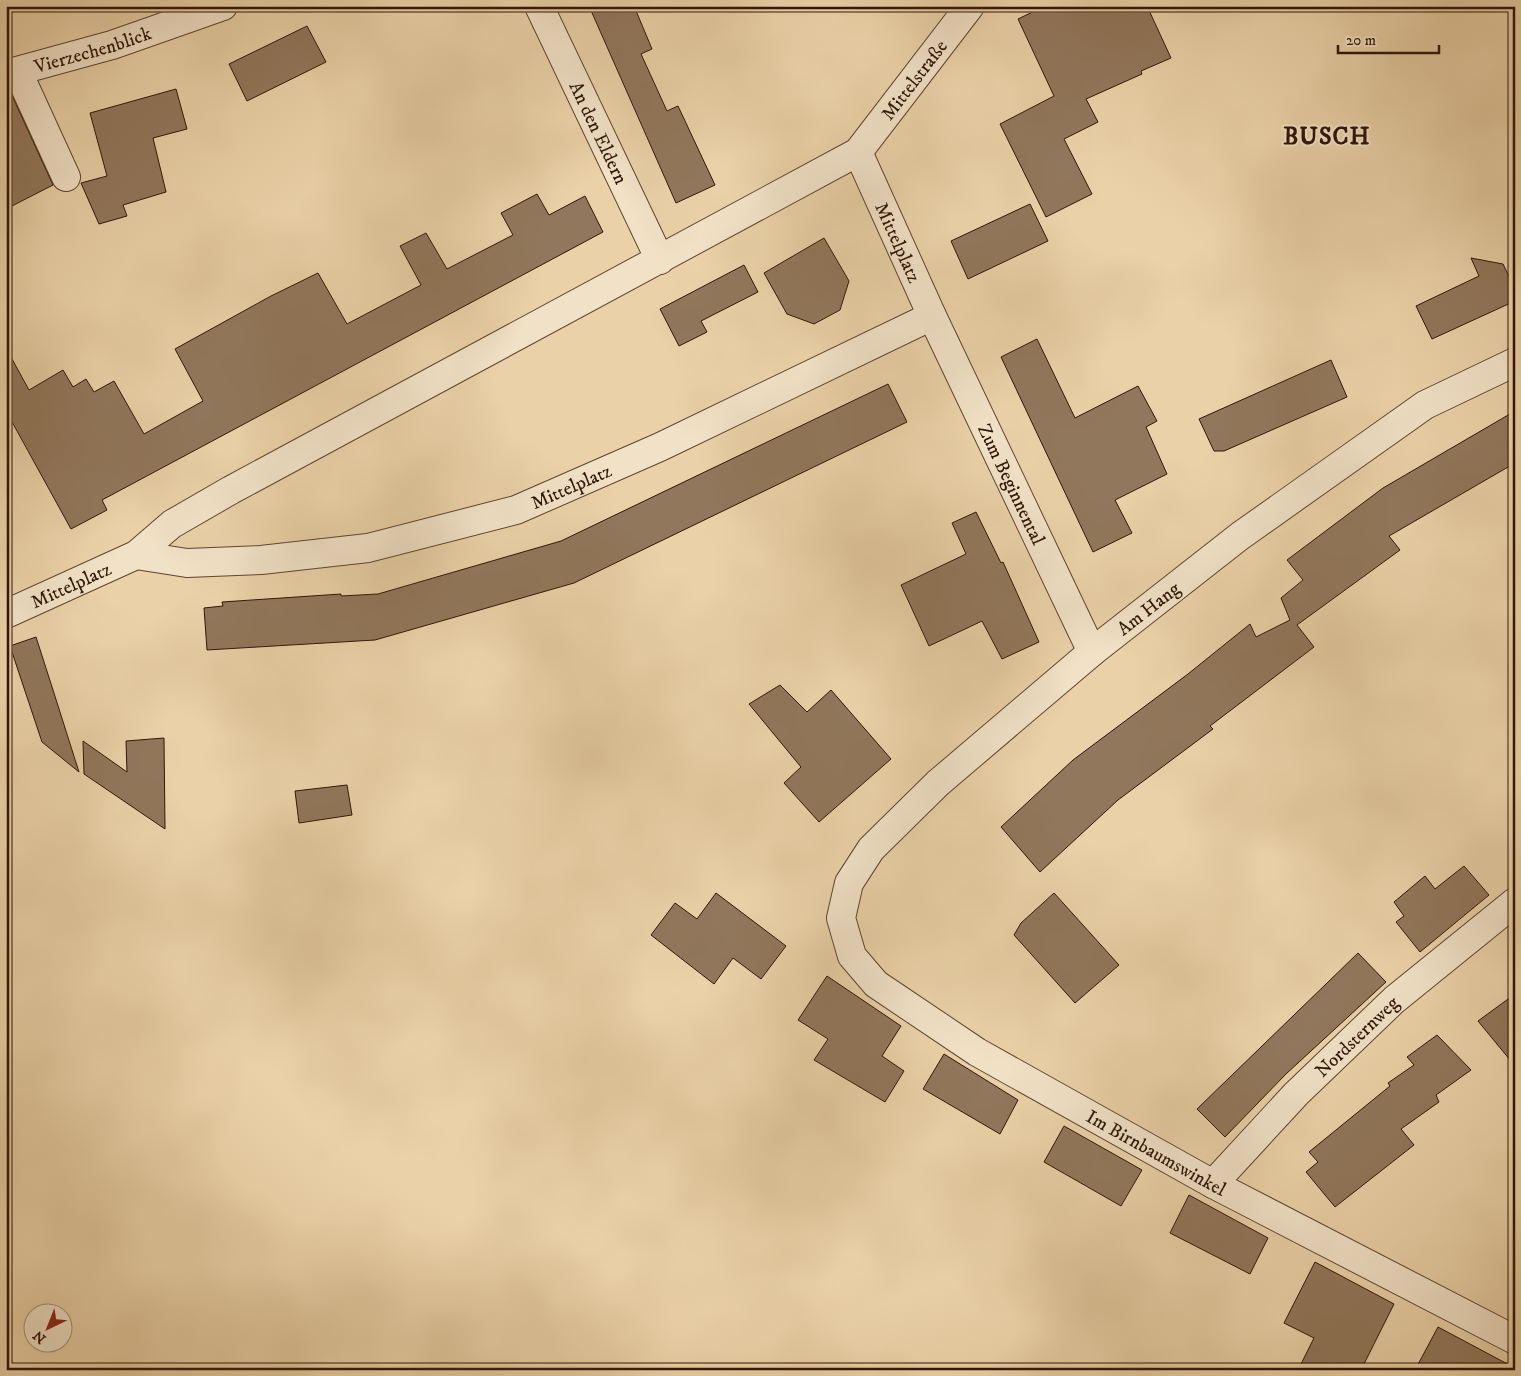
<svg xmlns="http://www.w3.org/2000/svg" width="1521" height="1376" font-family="'IM FELL DW Pica',serif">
<rect width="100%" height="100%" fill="#ead1a7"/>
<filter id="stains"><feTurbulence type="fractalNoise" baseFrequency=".004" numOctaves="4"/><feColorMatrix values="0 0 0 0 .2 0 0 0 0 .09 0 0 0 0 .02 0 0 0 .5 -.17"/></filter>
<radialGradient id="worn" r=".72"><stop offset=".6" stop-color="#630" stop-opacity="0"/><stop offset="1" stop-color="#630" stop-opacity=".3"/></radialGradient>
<g fill="#91775b" stroke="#301609">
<polygon points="589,6 634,6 652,49 641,54 667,111 678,106 715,185 676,203"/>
<polygon points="1045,6 1147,6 1171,58 1141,71 1142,74 1086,99 1098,122 1064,139 1092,194 1046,217 1000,124 1054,96 1018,19"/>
<polygon points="307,26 326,62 247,101 229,64"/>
<polygon points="6,89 9,89 53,185 6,209"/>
<polygon points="176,89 187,129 153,138 166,192 123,205 127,216 99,224 81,183 107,176 90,113"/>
<polygon points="537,194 549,215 585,196 603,232 102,500 107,510 71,529 6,411 6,348 29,390 63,370 73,387 86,379 94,392 114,381 144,434 203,401 175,349 271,296 318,273 347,324 421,285 400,246 426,233 447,269 513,235 501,213"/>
<polygon points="1030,204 1048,241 968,279 951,241"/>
<polygon points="824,238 849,281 840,310 814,324 787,314 764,273"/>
<polygon points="1471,258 1503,264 1515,289 1515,301 1432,339 1416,306 1479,276"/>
<polygon points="744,265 758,292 701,321 707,332 679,346 660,309"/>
<polygon points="1037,339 1075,418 1138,386 1157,421 1146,427 1167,474 1115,500 1132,533 1093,552 1001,357"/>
<polygon points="1331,360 1347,397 1224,451 1214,451 1199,419"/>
<polygon points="888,384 907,422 574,583 375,640 207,650 204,608 223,606 222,602 341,594 341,596 378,594 561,541"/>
<polygon points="1515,411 1515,463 1389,536 1400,550 1297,625 1314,647 1210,726 1213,729 1118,800 1040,872 1001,827 1073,760 1188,674 1250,624 1256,637 1290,620 1281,598 1303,580 1287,560 1383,488"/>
<polygon points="976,512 1001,563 1003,562 1039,642 1002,659 982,621 929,646 901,585 966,554 952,523"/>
<polygon points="36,637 53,690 79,772 42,742 10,646"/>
<polygon points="780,685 807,712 831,690 891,759 819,822 784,783 801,767 749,704"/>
<polygon points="164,738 165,829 84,774 83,741 127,772 126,741"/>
<polygon points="347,785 352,815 299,823 295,791"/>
<polygon points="1464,866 1489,895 1420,952 1396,922 1404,916 1394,902 1425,876 1435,889"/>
<polygon points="716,893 786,946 761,979 733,958 714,984 651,935 675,903 697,919"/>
<polygon points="1054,893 1119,965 1075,1003 1014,935 1021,923"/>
<polygon points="1358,953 1386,982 1286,1074 1225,1137 1197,1109"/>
<polygon points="827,976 901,1026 882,1056 904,1071 885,1102 814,1060 828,1039 798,1020"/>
<polygon points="1515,994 1515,1066 1478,1021"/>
<polygon points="1437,1035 1471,1070 1436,1095 1439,1102 1401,1129 1414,1145 1335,1207 1306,1172 1318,1162 1309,1152 1390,1086 1388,1083 1414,1065 1407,1057"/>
<polygon points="944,1054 1018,1100 1000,1134 923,1089"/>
<polygon points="1064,1126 1142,1170 1121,1206 1044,1162"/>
<polygon points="1189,1195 1268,1238 1250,1274 1170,1233"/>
<polygon points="1315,1262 1394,1304 1361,1370 1298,1370 1314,1338 1284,1323"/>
<polygon points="1438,1327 1515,1368 1515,1370 1415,1370"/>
</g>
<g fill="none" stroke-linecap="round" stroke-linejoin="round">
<g stroke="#5e4530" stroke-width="30">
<g id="street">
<path id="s1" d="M539,6L660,260"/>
<polyline points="18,72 66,177"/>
<path id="s2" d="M6,74L112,45L223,6"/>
<path id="s3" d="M858,152L932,316L1092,652"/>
<path id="s4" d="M1515,362L1425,405L1240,536L1092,652L938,783L871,849L849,883L841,918L852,956L876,984L977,1052L1213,1184L1515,1340"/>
<path id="s5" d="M136,555L187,563L261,560L368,548L516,510L660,447L932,316"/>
<path id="s6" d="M6,614L136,555L172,524L231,490L858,152L970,6"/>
<path id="s7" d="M1213,1184L1296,1094L1394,1000L1515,902"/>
</g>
</g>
<use href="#street" stroke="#f1e1c6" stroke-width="28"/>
</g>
<g text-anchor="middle" stroke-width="4" stroke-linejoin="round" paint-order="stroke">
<g font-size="19" fill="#301609" stroke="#f1e1c6">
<text dy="7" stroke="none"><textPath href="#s2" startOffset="90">Vierzechenblick</textPath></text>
<text dy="7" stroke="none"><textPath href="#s6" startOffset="1062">Mittelstraße</textPath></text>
<text dy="7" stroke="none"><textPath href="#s1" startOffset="140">An den Eldern</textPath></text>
<text dy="7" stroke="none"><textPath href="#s3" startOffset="99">Mittelplatz</textPath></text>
<text dy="7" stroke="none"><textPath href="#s3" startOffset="366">Zum Beginnental</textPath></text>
<text dy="7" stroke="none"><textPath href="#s5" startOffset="446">Mittelplatz</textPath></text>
<text dy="7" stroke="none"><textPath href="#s6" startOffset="71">Mittelplatz</textPath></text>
<text transform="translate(1148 608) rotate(-38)" y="7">Am Hang</text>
<text dy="7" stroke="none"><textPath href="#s7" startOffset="206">Nordsternweg</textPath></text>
<text dy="7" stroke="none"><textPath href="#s4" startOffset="1291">Im Birnbaumswinkel</textPath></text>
</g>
<g font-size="24" font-weight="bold" letter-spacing="1" fill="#301609" stroke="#f1e1c6">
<text x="1327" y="144">BUSCH</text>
</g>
</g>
<rect width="1521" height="1376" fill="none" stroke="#ead1a7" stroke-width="25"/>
<rect x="8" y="8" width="1506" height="1361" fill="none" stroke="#301609" stroke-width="2.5"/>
<rect x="12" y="12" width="1496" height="1351" fill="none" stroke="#301609"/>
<g transform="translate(48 1328) rotate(223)"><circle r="24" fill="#f1e1c6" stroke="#a4907a"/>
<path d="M0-4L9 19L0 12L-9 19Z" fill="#8f2418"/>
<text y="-8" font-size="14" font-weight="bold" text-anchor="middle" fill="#301609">N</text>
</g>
<path d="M1338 45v8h101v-8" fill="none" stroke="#301609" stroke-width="2.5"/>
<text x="1346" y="45" font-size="15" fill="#301609" stroke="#f1e1c6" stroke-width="4" paint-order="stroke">20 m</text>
<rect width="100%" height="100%" filter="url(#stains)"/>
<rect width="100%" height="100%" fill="url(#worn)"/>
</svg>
